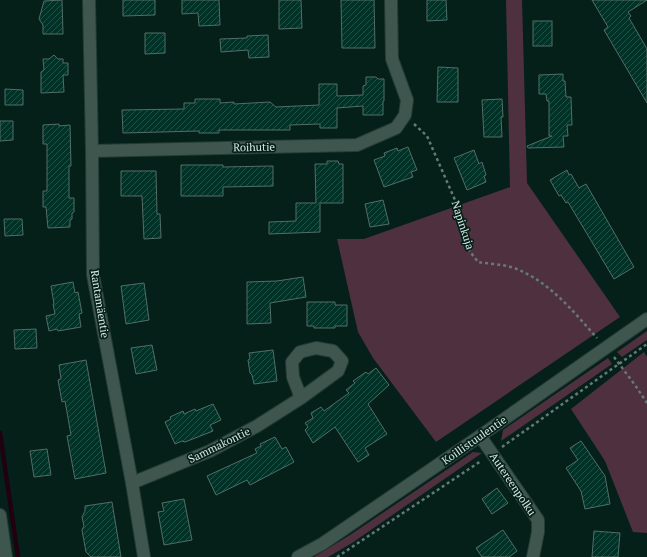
<svg xmlns="http://www.w3.org/2000/svg" width="647" height="557" font-family="'PT Serif',serif">
<defs>
<pattern id="building-hatch" width="6" height="6" patternUnits="userSpaceOnUse"><rect width="6" height="6" fill="#003227"/><path d="M-1 1l2-2M0 6l6-6M5 7l2-2" fill="none" stroke="#245046"/></pattern>
</defs>
<rect width="100%" height="100%" fill="#052019"/>
<g fill="#4f303e">
<polygon points="506,0 522,0 527,183 620,317 436,442 373,358 358,332 337,239 364,239 510,187"/>
<polygon points="647,331 647,340 622,357 617,352"/>
<polygon points="644,352 647,357 647,533 633,532 605,461 571,409"/>
<polygon points="608,358 612,364 501,441 503,430"/>
<polygon points="473,452 482,453 352,543 328,557 314,557 350,535"/>
</g>
<g fill="none" stroke-linecap="round" stroke-linejoin="round">
<polyline stroke="#210010" stroke-width="4.5" points="0,433 18,557"/>
</g>
<g fill="url(#building-hatch)" stroke="#526e65">
<polygon points="62,0 63,34 43,34 43,25 39,19 44,1"/>
<polygon points="123,0 155,0 155,15 123,16"/>
<polygon points="182,0 219,0 220,25 199,26 198,13 182,14"/>
<polygon points="279,0 301,0 302,28 279,29"/>
<polygon points="341,0 374,0 375,48 342,48"/>
<polygon points="427,0 446,0 447,20 427,21"/>
<polygon points="592,0 647,0 628,12 631,16 629,18 647,49 647,103 604,30 608,27"/>
<rect x="533" y="21" width="19" height="25"/>
<polygon points="145,33 165,33 165,53 145,54"/>
<polygon points="268,35 269,57 249,58 248,50 221,52 220,39 247,38 247,36"/>
<polygon points="54,55 58,59 63,59 63,63 68,63 68,75 63,75 64,92 41,93 41,72 44,70 43,59 49,59"/>
<polygon points="438,67 458,68 458,102 437,102"/>
<polygon points="563,74 563,81 565,81 566,97 571,97 572,125 567,125 568,136 563,136 564,147 528,148 527,146 552,136 549,136 549,101 547,101 546,94 539,94 539,75"/>
<polygon points="366,77 376,77 378,79 384,79 384,101 383,101 383,115 363,115 363,106 337,108 337,128 320,128 320,124 290,125 290,130 219,130 219,133 199,133 199,131 123,133 122,110 184,109 184,103 195,103 195,99 220,99 220,103 234,102 234,104 270,102 276,107 319,105 319,84 337,84 337,96 363,95 363,86 366,85"/>
<polygon points="5,89 23,90 23,105 5,105"/>
<polygon points="502,99 503,117 501,117 502,137 484,137 482,100"/>
<polygon points="0,121 13,121 13,140 0,141"/>
<polygon points="59,124 59,126 70,125 71,166 69,166 69,198 74,198 74,212 72,213 72,219 70,220 70,227 48,228 46,207 43,207 43,191 47,191 47,144 43,144 43,125"/>
<polygon points="408,147 417,170 411,172 413,177 384,187 374,160 385,156 384,153 397,148 398,151"/>
<polygon points="474,150 479,164 482,162 486,175 484,176 486,182 467,190 454,158"/>
<polygon points="327,161 338,161 339,164 343,164 343,203 320,203 320,232 269,234 269,222 296,221 296,203 316,203 315,164 327,164"/>
<polygon points="181,165 223,165 223,167 273,166 273,186 223,187 223,196 181,196"/>
<polygon points="567,170 569,175 571,174 579,188 586,184 634,267 614,279 568,202 566,203 561,195 559,196 550,180"/>
<polygon points="121,171 156,171 157,214 160,214 161,238 144,239 142,196 121,196"/>
<polygon points="383,200 389,224 370,227 365,204"/>
<polygon points="4,219 22,219 23,235 5,236"/>
<polygon points="303,277 306,297 270,303 271,323 247,324 247,282 277,281"/>
<polygon points="73,282 75,293 78,292 82,313 79,314 81,327 58,331 57,329 49,331 46,316 55,314 53,304 54,304 51,286"/>
<polygon points="144,283 149,320 126,324 121,286"/>
<polygon points="307,302 335,302 335,305 347,305 347,326 335,326 335,328 314,328 314,326 307,326"/>
<polygon points="36,329 37,348 15,349 14,330"/>
<polygon points="152,345 157,370 136,374 131,348"/>
<polygon points="273,350 277,381 254,384 252,375 250,373 248,360 250,359 249,353"/>
<polygon points="86,360 106,473 75,479 67,436 71,435 65,401 62,402 58,380 61,379 59,365"/>
<polygon points="376,368 389,385 368,404 387,434 365,448 369,455 358,462 335,427 313,443 305,430 308,427 305,423 313,418 311,413 321,407 324,411 349,393 346,390 355,383 353,381 366,372 368,374"/>
<polygon points="213,404 221,420 210,425 213,431 185,442 182,441 175,444 165,422 171,419 170,417 183,411 184,414 195,409 196,411"/>
<polygon points="275,437 282,449 286,447 294,462 250,485 247,480 216,495 207,476 257,453 255,449 261,446 260,444"/>
<polygon points="581,441 605,476 610,504 585,509 581,491 566,468 578,460 570,448"/>
<polygon points="47,449 51,475 34,477 30,451"/>
<polygon points="497,488 508,503 492,514 482,499"/>
<polygon points="184,499 192,540 164,545 158,512 164,511 162,503"/>
<polygon points="112,502 121,557 91,557 86,552 82,530 84,526 82,517 85,511 85,506"/>
<polygon points="503,530 517,551 509,557 482,557 476,548"/>
<polygon points="594,531 620,533 618,557 592,557"/>
</g>
<g fill="none" stroke-linecap="round" stroke-linejoin="round">
<g stroke="#233c35" stroke-width="14">
<g id="minor">
<polyline points="89,0 92,151 93,275 132,483 144,557"/>
<polyline points="92,151 357,145 396,128 405,115 407,100 392,59 391,0"/>
<polyline points="480,436 538,520 538,532 533,557"/>
<polyline points="132,483 210,451 257,426 301,398 338,371 342,361 333,351 316,348 300,352 292,362 293,377 301,398"/>
<polyline points="0,515 6,557"/>
<polyline points="298,557 322,544 480,436 647,319"/>
</g>
</g>
<g stroke="#647a73" stroke-width="2.5" stroke-dasharray="3 3" stroke-linecap="butt">
<path d="M414,124L427,136L455,200L468,249L478,262C489,264 503,264 514,268C549,281 573,311 597,338"/>
<polyline points="614,357 635,385 647,403"/>
<polyline points="502,447 647,344"/>
<polyline points="337,557 481,461"/>
</g>
<use href="#minor" stroke="#3f564e" stroke-width="12"/>
</g>
<g text-anchor="middle" stroke-width="3.5" stroke-linejoin="round" paint-order="stroke">
<g font-size="11" fill="#d8e7e1" stroke="#052019">
<text transform="translate(254 147) rotate(-1)" y="4">Roihutie</text>
<text transform="translate(463 225) rotate(72)" y="4">Napinkuja</text>
<text transform="translate(100 304) rotate(81)" y="4">Rantamäentie</text>
<text transform="translate(474 440) rotate(-35)" y="4">Koillistuulentie</text>
<text transform="translate(219 445) rotate(-26)" y="4">Sammakontie</text>
<text transform="translate(513 484) rotate(56)" y="4">Autereenpolku</text>
</g>
</g>
</svg>
